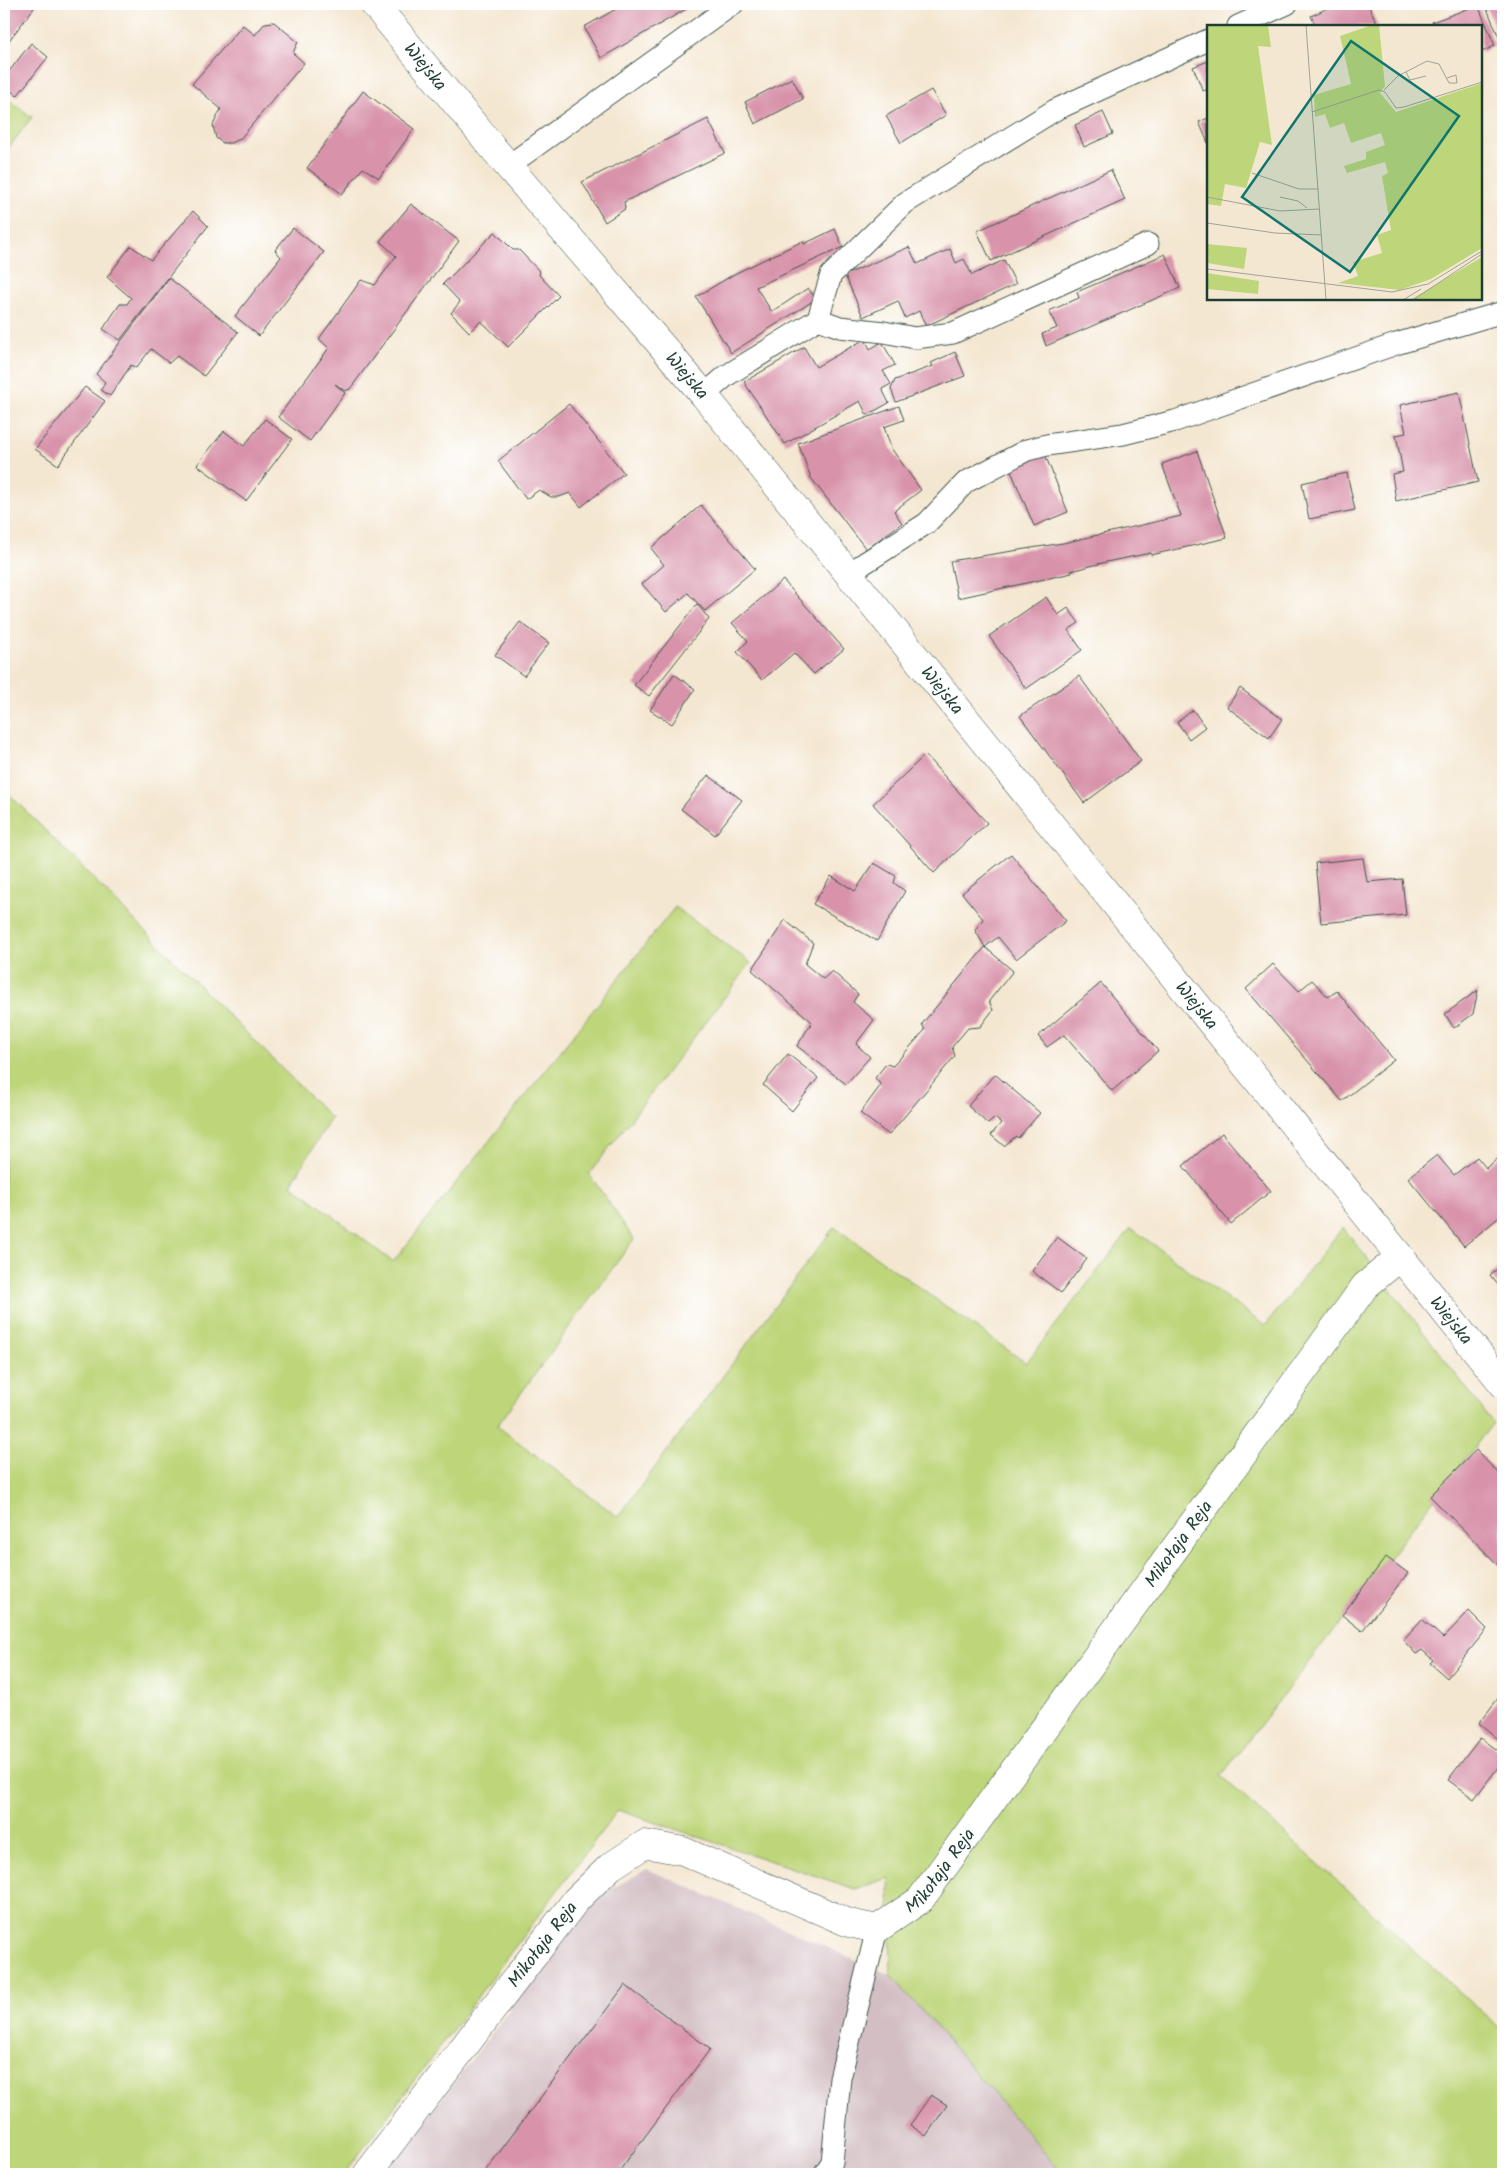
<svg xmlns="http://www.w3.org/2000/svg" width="1507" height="2178" font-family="Kalam,sans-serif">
<rect width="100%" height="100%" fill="#fff"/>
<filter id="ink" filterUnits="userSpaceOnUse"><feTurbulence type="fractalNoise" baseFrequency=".02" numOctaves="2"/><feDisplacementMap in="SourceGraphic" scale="10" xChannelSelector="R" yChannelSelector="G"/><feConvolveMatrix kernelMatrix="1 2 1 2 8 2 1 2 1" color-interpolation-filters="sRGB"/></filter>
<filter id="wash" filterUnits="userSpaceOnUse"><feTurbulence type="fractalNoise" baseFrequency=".0096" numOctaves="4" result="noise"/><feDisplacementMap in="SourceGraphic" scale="20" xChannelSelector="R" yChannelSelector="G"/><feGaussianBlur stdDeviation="1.12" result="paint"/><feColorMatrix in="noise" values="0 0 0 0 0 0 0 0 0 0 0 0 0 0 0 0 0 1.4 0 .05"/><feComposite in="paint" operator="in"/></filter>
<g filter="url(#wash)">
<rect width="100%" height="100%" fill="#f4e7d1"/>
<polygon fill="#d2bec3" points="647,1869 891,1975 1063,2174 384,2174 595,1898"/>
<g fill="#bed67a" stroke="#6e8a57">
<polygon points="4,96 32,117 4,154"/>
<polygon points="4,789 331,1118 291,1184 393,1262 675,907 751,963 589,1174 634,1239 497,1426 618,1517 834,1227 1026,1363 1131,1228 1265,1326 1343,1227 1493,1423 1221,1776 1503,2031 1503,2174 1063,2174 891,1975 889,1878 855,1889 618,1810 344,2174 4,2174"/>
</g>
<g id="blocks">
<g fill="#d893aa">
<polygon points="4,4 37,4 4,47"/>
<polygon points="616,4 695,4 601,58 584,27 618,8"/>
<polygon points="1336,4 1368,4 1378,26 1316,26 1311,16"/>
<polygon points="1485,4 1503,4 1503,47"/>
<polygon points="1478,5 1495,46 1481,52 1481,26 1433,26 1432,22"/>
<polygon points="274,22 298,42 293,53 304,63 240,139 231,143 223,143 216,138 213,125 221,109 192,84 243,25 255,35 265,23"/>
<polygon points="31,43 48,57 17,96 4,85 4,78"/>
<polygon points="1208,61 1208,89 1203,91 1193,67"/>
<polygon points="792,78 803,99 755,124 745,102"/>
<polygon points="931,90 946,115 901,143 886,116"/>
<polygon points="363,91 414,129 379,178 363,168 342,194 307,168"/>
<polygon points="1103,112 1113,134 1084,147 1075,125"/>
<polygon points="1208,118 1208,143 1199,122"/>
<polygon points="708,119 725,153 624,202 625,209 605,222 582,182"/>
<polygon points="1111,170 1125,200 991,261 977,231"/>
<polygon points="411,204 459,241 350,389 345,391 335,384 345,393 310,441 278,417 329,348 319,339 361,280 375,285 396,256 380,241"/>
<polygon points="193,211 208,226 120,340 103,329 120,304 127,304 131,298 107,277 131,246 151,260"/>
<polygon points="293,228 324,252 259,336 235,316 281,257 275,250"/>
<polygon points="835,229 843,247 756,287 772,312 808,288 816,299 731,353 696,297 736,273 803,241 804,244"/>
<polygon points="495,232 513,250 519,250 540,272 539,275 559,296 508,347 481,321 469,332 451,313 460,302 443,284"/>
<polygon points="909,247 917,264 950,249 956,263 964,259 972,275 1004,260 1016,284 926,326 919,311 905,318 898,301 863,317 845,275"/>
<polygon points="1165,254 1180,288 1046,346 1042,334 1057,328 1049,311 1079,298 1077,292"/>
<polygon points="169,278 238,332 204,376 177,356 169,363 151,349 136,368 131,365 110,396 101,390 105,382 96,374"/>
<polygon points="865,339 870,349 882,342 895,365 883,371 891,384 882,389 889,403 867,415 860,401 785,444 744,382 804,347 816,367"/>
<polygon points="955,352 965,376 896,402 891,389 895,380 933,366 931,363"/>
<polygon points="85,387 105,401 58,465 35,449"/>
<polygon points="1459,392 1478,482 1396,501 1392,474 1403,472 1396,435 1406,433 1400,405"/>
<polygon points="569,404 624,473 581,507 570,493 559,497 551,497 539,490 526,499 498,461"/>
<polygon points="899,406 904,420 884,427 891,448 921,490 894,511 902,523 866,549 811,478 798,443"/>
<polygon points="265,419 292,439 246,501 197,465 224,431 244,446"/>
<polygon points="1197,451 1227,538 1151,555 1151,553 1106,562 1071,571 1072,573 958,598 950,561 1063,543 1181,516 1162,464"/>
<polygon points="1044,452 1068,512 1034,526 1009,466"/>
<polygon points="1347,473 1355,510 1309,519 1302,483"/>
<polygon points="701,505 755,569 705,611 688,593 666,612 642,584 664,565 651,548"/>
<polygon points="783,580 844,649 814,674 794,653 762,680 737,652 748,641 732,623"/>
<polygon points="1046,597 1058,615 1068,608 1079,623 1068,630 1082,650 1026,689 989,636"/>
<polygon points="697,604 709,619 649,696 634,685"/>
<polygon points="520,622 549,643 524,676 495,655"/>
<polygon points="674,674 695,689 672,724 650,710"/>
<polygon points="1079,676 1141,761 1084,803 1020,716"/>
<polygon points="1240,688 1282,719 1269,738 1227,707"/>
<polygon points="1193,710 1205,727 1189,739 1177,722"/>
<polygon points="925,755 987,823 934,873 873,804"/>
<polygon points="708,775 742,800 715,835 681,809"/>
<polygon points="1011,854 1066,921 1016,959 998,937 985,947 975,930 983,919 962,893"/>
<polygon points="1363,858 1367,882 1402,879 1406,915 1321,923 1315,863"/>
<polygon points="874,863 896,876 894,883 905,891 877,941 813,904 831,876 855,891"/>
<polygon points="785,920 813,943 805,964 823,979 832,971 858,994 853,1002 874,1020 856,1044 870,1057 846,1084 797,1046 812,1022 752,970"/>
<polygon points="985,947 1013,971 989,1001 993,1010 980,1027 968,1028 952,1047 955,1056 889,1135 860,1113 881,1085 875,1078 886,1064 893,1066 925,1030 922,1024"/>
<polygon points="1273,964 1299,991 1312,980 1328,997 1337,991 1394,1060 1342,1101 1246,989"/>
<polygon points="1101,983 1158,1051 1112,1091 1064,1035 1047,1047 1038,1036"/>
<polygon points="1478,990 1473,1014 1454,1028 1445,1014"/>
<polygon points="788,1054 818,1078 792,1111 763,1085"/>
<polygon points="996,1075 1040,1113 1018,1138 1016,1136 1004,1146 991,1135 1001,1123 995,1118 988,1124 968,1106 992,1077"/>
<polygon points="1222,1133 1271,1191 1231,1224 1183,1166"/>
<polygon points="1437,1155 1454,1175 1477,1157 1486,1168 1501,1156 1503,1156 1503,1214 1464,1246 1408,1178"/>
<polygon points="1057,1237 1087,1259 1061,1293 1032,1271"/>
<polygon points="1503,1264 1503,1291 1490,1275"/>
<polygon points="1476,1450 1503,1478 1502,1569 1430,1496"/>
<polygon points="1386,1557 1408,1573 1362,1631 1342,1615"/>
<polygon points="1469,1611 1487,1629 1447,1678 1430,1663 1433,1660 1422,1650 1416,1654 1403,1640 1422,1619 1443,1638"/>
<polygon points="1503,1692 1503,1743 1479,1723"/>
<polygon points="1480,1738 1503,1755 1503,1761 1474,1799 1448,1780"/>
<polygon points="625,1985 710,2049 617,2174 483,2174"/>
<polygon points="931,2095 947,2105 926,2136 910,2125"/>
</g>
</g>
</g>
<g filter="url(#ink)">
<use href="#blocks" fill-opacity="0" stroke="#3f564c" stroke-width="1"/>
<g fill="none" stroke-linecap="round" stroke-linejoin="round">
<g stroke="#3f564c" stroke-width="23">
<g id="service">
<polyline points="1238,26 1287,4"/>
<polyline points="508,166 733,4"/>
<polyline points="818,319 840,327 884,332 915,338 953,333 1148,244"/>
<polyline points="704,395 726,376 818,319 831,275 905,203 1055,110 1208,40"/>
<polyline points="849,573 927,523 966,482 1027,450 1047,445 1123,434 1175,421 1396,344 1503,312"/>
<polyline points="824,2174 832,2162 840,2078 877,1929"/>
</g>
</g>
<g stroke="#3f564c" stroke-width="29">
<g id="minor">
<path id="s1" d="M374,4L508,166L704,395L1503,1384"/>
<path id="s2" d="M367,2174L576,1900L610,1867L645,1844L683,1851L849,1923L877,1929L920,1900L1365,1286L1400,1257"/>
</g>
</g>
<use href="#service" stroke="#fff" stroke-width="21"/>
<use href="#minor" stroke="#fff" stroke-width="28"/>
</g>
</g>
<g text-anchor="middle" stroke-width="5" stroke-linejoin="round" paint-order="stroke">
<g font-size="18" fill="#1f3d34" stroke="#fff">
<text dy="6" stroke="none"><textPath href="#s1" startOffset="81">Wiejska</textPath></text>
<text dy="6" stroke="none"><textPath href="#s1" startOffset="486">Wiejska</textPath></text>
<text dy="6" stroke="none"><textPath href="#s1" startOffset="891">Wiejska</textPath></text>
<text dy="6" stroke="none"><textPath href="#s1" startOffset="1296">Wiejska</textPath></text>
<text dy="6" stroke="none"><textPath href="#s1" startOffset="1701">Wiejska</textPath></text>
<text dy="6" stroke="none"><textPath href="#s2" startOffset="1174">Mikołaja Reja</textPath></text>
<text dy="6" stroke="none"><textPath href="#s2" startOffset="769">Mikołaja Reja</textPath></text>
<text dy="6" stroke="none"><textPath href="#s2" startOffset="289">Mikołaja Reja</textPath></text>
</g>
</g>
<g transform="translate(1207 25)">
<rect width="275" height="275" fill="#f4e7d1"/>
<path d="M0,0H61L64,22L51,21L65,120L53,117L39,163L18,159L14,181L0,179ZM165,0H172L178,61L173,68L189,87L275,58V223L224,254L193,265L131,258L151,251L146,237L175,228L170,210L184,205L175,151L181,148L178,137L140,148L137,141L159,134V127L178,120L174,108L144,118L137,98L123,103L118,89L108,92L107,70L144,59L133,11ZM0,219L40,223L37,244L0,238ZM275,232V275H203ZM0,248L52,256L51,269L0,264Z" fill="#bed67a"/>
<path fill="none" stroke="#9fa392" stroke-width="1" d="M99,0L119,275M199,47L203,55L219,51M177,65L191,51L220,36L232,39L242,58H250L249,50L240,53M105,87L172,65L178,67L189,83L197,82L275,57M45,148L92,164H111M0,172L73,186L112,184M73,172L91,176L100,183M0,198L68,208L115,210M0,244L185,267L221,259L275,226M196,275L214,264M206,275L275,229"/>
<path fill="#0f766e" fill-opacity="0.15" stroke="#0f766e" stroke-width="2.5" d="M144,16L252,91L143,247L35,172Z"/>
<rect width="275" height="275" fill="none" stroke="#1f3d34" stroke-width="2.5"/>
</g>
<rect width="1507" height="2178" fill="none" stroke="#fff" stroke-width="20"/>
</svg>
